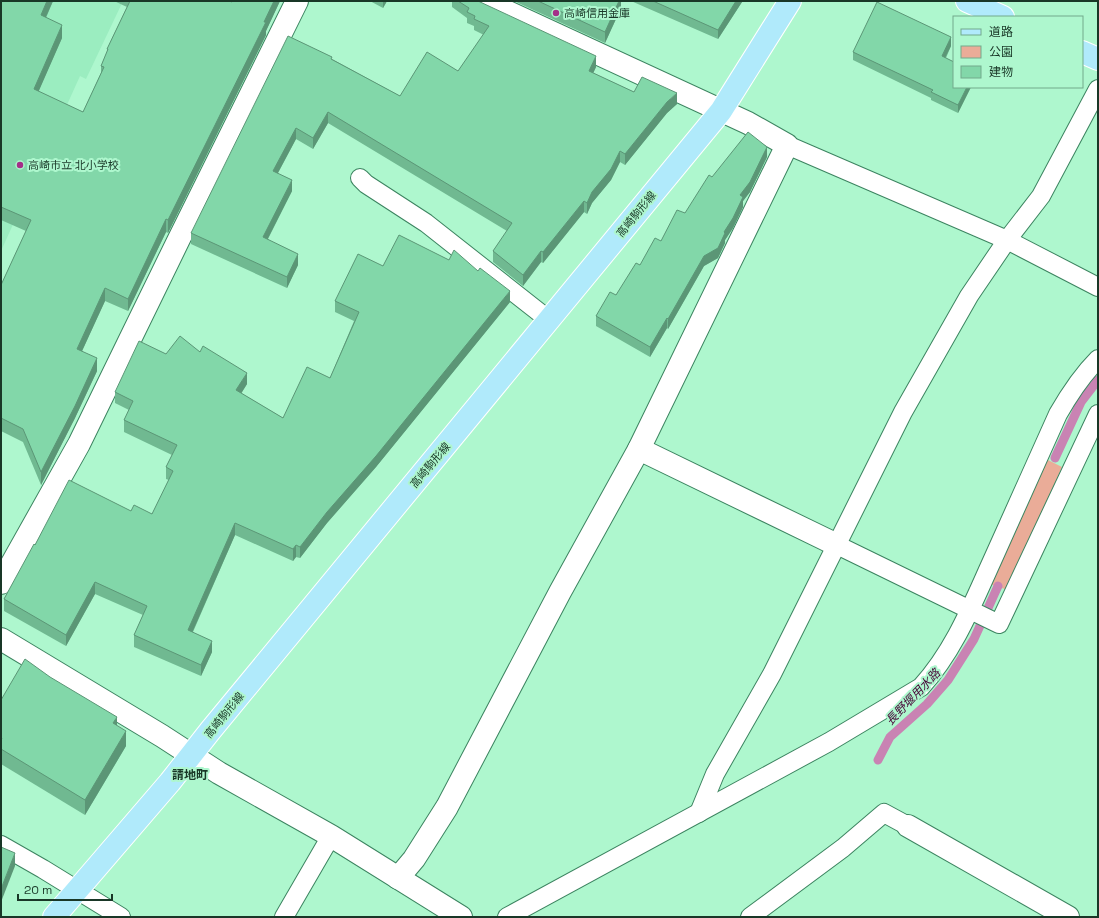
<svg xmlns="http://www.w3.org/2000/svg" width="1099" height="918" font-family="'Space Grotesk','Noto Sans JP',sans-serif">
<rect width="100%" height="100%" fill="#aef7ce"/>
<polygon fill="#9bedc0" points="1,1 123,1 86,79 80,76 1,251"/>
<polygon fill="#eaac98" points="1044,458 1062,467 1008,590 989,584"/>
<g fill="none" stroke-linecap="round" stroke-linejoin="round">
<g stroke="#c983b3" stroke-width="9">
<polyline points="1055,458 1081,402 1098,380"/>
<polyline points="878,760 890,737 927,704 948,680 974,639 998,586"/>
</g>
<g stroke="#3c8460" stroke-width="20">
<g id="service">
<polyline points="787,145 1007,240 1098,287"/>
<polyline points="360,178 366,184 426,223 549,320"/>
<polyline points="837,545 999,624 1098,414"/>
<polyline points="699,813 715,774 772,674 903,412 969,296 1007,240 1041,196 1098,89"/>
<polyline points="1,845 43,869 121,917"/>
<polyline points="284,917 331,836"/>
<path d="M507,917L829,742L921,687C954,651 972,605 992,561C1014,512 1036,463 1058,414C1070,393 1081,376 1098,359"/>
<polyline points="750,917 843,848 884,813 908,826"/>
</g>
</g>
<g stroke="#3c8460" stroke-width="24">
<g id="minor">
<polyline points="639,449 837,545"/>
<polyline points="1,583 79,444 179,239 297,1"/>
<polyline points="1,639 162,736 219,773 331,836 461,917"/>
<polyline points="908,826 1068,917"/>
<polyline points="398,878 414,859 447,807 560,592 639,449 787,145 748,123 484,1"/>
</g>
</g>
<g stroke="#fff" stroke-width="24">
<g id="primary">
<polyline points="967,1 1003,17"/>
<polyline points="1082,52 1098,59"/>
<polyline points="54,917 170,782 210,731 721,111 790,1"/>
</g>
</g>
<use href="#service" stroke="#fff" stroke-width="18"/>
<use href="#minor" stroke="#fff" stroke-width="22"/>
<use href="#primary" stroke="#b0eafb" stroke-width="22"/>
</g>
<g fill="#70b991">
<polygon points="1,1 53,1 46,18 62,38 38,92 83,112 101,73 101,66 107,52 107,49 127,7 114,1 230,1 232,2 233,1 280,1 266,31 266,35 168,233 166,232 128,311 105,301 82,351 97,371 75,418 41,485 23,442 1,431 1,285 26,231 1,220"/>
<polygon points="370,1 387,1 383,8"/>
<polygon points="452,1 478,1 596,67 593,73 634,92 677,104 667,113 625,165 620,162 611,180 592,203 587,214 584,212 543,263 541,262 523,286 493,262 493,251 507,231 328,123 313,149 296,139 278,173 292,191 268,239 298,265 287,288 191,244 191,233 332,59 400,96 458,71 484,35 474,30 474,26 467,23 467,18 452,7"/>
<polygon points="514,1 621,1 621,8 605,43"/>
<polygon points="631,1 744,1 743,2 742,2 718,39"/>
<polygon points="951,46 946,58 954,87 971,87 958,113 931,100 931,98 853,60 853,52"/>
<polygon points="767,157 750,192 743,201 743,207 733,228 725,240 725,243 718,258 704,266 668,329 667,328 650,357 596,326 596,316 616,295 640,265 661,241 685,213"/>
<polygon points="383,266 510,302 376,467 327,523 300,558 296,557 293,561 235,535 193,632 212,652 201,676 134,647 134,635 143,615 95,594 66,646 4,611 4,599 35,545 131,511 152,514 169,480 166,479 166,467 172,455 124,432 124,420 129,410 115,403 115,392 166,354 200,352 247,384 241,393 283,418 330,378 354,321 335,312 335,301"/>
<polygon points="1,700 117,726 126,746 85,815 1,764"/>
</g>
<g fill="#5b9676">
<polygon points="47,1 53,1 41,28 41,15"/>
<polygon points="274,1 280,1 266,31 266,35 168,233 168,220"/>
<polygon points="383,1 387,1 383,8"/>
<polygon points="619,1 621,1 621,8 605,43 605,32"/>
<polygon points="736,1 742,1 742,2 718,39 718,30"/>
<polygon points="62,25 62,38 34,102 34,89"/>
<polygon points="951,37 951,46 942,64 942,56"/>
<polygon points="596,56 596,67 589,82 589,71"/>
<polygon points="967,87 971,87 958,113 958,105"/>
<polygon points="677,93 677,104 667,113 625,165 625,154 667,102"/>
<polygon points="328,112 328,123 313,149 313,138"/>
<polygon points="296,128 296,139 273,182 273,171"/>
<polygon points="767,147 767,157 750,192 743,201 743,207 733,228 725,240 725,243 718,258 704,266 668,329 668,319 704,256 724,232 740,195"/>
<polygon points="620,151 620,162 611,180 592,203 587,214 587,203 592,192"/>
<polygon points="292,180 292,191 263,248 263,237"/>
<polygon points="584,201 584,212 543,263 543,252"/>
<polygon points="166,219 166,232 128,311 128,299"/>
<polygon points="541,251 541,262 523,286 523,275"/>
<polygon points="298,254 298,265 287,288 287,277"/>
<polygon points="105,288 105,301 77,362 77,349"/>
<polygon points="510,291 510,302 376,467 327,523 300,558 300,547 327,512"/>
<polygon points="667,318 667,328 650,357 650,347"/>
<polygon points="97,358 97,371 75,418 41,485 41,472"/>
<polygon points="247,373 247,384 236,402 236,390"/>
<polygon points="235,523 235,535 188,642 188,630"/>
<polygon points="296,545 296,557 293,561 293,549"/>
<polygon points="95,582 95,594 66,646 66,635"/>
<polygon points="212,641 212,652 201,676 201,665"/>
<polygon points="117,717 117,732 113,723"/>
<polygon points="126,731 126,746 85,815 85,800"/>
<polygon points="15,853 15,866 1,902 1,889"/>
</g>
<g fill="#82d7a9" stroke="#5b9676">
<polygon points="1,1 47,1 41,15 62,25 34,89 83,112 104,67 101,66 108,49 107,49 130,1 230,1 232,2 233,1 274,1 264,22 266,22 168,220 166,219 128,299 105,288 77,349 97,358 75,406 41,472 23,429 1,418 1,285 31,220 1,207"/>
<polygon points="458,1 478,1 596,56 589,71 634,92 642,77 677,93 667,102 625,154 620,151 611,169 592,192 587,203 584,201 543,252 541,251 523,275 493,251 512,223 328,112 313,138 296,128 273,171 292,180 263,237 298,254 287,277 191,233 288,36 332,57 331,59 400,96 427,52 458,71 489,26 474,19 475,16 467,12 469,8"/>
<polygon points="538,1 619,1 605,32"/>
<polygon points="653,1 736,1 718,30"/>
<polygon points="877,2 951,37 942,56 954,62 954,87 967,87 958,105 931,92 933,90 853,52"/>
<polygon points="748,132 767,147 750,182 740,195 743,197 733,218 724,232 725,233 718,248 704,256 668,319 667,318 650,347 596,316 610,292 616,295 636,263 640,265 655,238 661,241 677,210 685,213 709,175 712,177"/>
<polygon points="399,235 449,260 454,250 478,271 480,268 510,291 376,456 327,512 300,547 296,545 293,549 235,523 188,630 212,641 201,665 134,635 147,606 95,582 66,635 4,599 34,544 35,545 69,480 131,511 134,505 152,514 173,471 166,467 177,445 124,420 133,401 115,392 139,341 166,354 180,336 200,352 203,346 247,373 236,390 283,418 307,367 330,378 359,312 335,301 358,254 383,266"/>
<polygon points="25,659 50,677 117,717 113,723 126,731 85,800 1,749 1,740 2,738 1,737 1,700"/>
<polygon points="1,847 15,853 1,889"/>
</g>
<g fill="#a42f88" stroke="#aef7ce" stroke-width="1.5">
<circle cx="556" cy="13" r="4"/>
<circle cx="20" cy="165" r="4"/>
</g>
<g text-anchor="middle" stroke-width="4" stroke-linejoin="round" paint-order="stroke">
<g font-size="11" fill="#193727" stroke="#aef7ce" text-anchor="start">
<text x="564" y="17">高崎信用金庫</text>
<text x="28" y="169">高崎市立 北小学校</text>
</g>
<g font-size="11" fill="#193727" stroke="#aef7ce">
<text transform="translate(636 214) rotate(-51)" y="4">高崎駒形線</text>
<text transform="translate(430 465) rotate(-50)" y="4">高崎駒形線</text>
<text transform="translate(224 715) rotate(-51)" y="4">高崎駒形線</text>
</g>
<g font-size="12" font-style="italic" fill="#49093a" stroke="#aef7ce">
<text transform="translate(913 697) rotate(-46)" y="4">長野堰用水路</text>
</g>
<g font-size="12" font-weight="bold" fill="#193727" stroke="#aef7ce">
<text x="190" y="779">請地町</text>
</g>
</g>
<rect width="1099" height="918" fill="none" stroke="#193727" stroke-width="4"/>
<rect x="953" y="16" width="130" height="72" fill="#aef7ce" stroke="#72aa8b"/>
<rect x="961" y="29" width="20" height="6" fill="#b0eafb" stroke="#72aa8b"/>
<text x="989" y="36" font-size="12" fill="#193727">道路</text>
<rect x="961" y="46" width="20" height="12" fill="#eaac98" stroke="#72aa8b"/>
<text x="989" y="56" font-size="12" fill="#193727">公園</text>
<rect x="961" y="66" width="20" height="12" fill="#82d7a9" stroke="#72aa8b"/>
<text x="989" y="76" font-size="12" fill="#193727">建物</text>
<path d="M18 894v6h94v-6" fill="none" stroke="#193727" stroke-width="2"/>
<text x="24" y="894" font-size="12" fill="#193727" stroke="#aef7ce" stroke-width="3" paint-order="stroke">20 m</text>
</svg>
